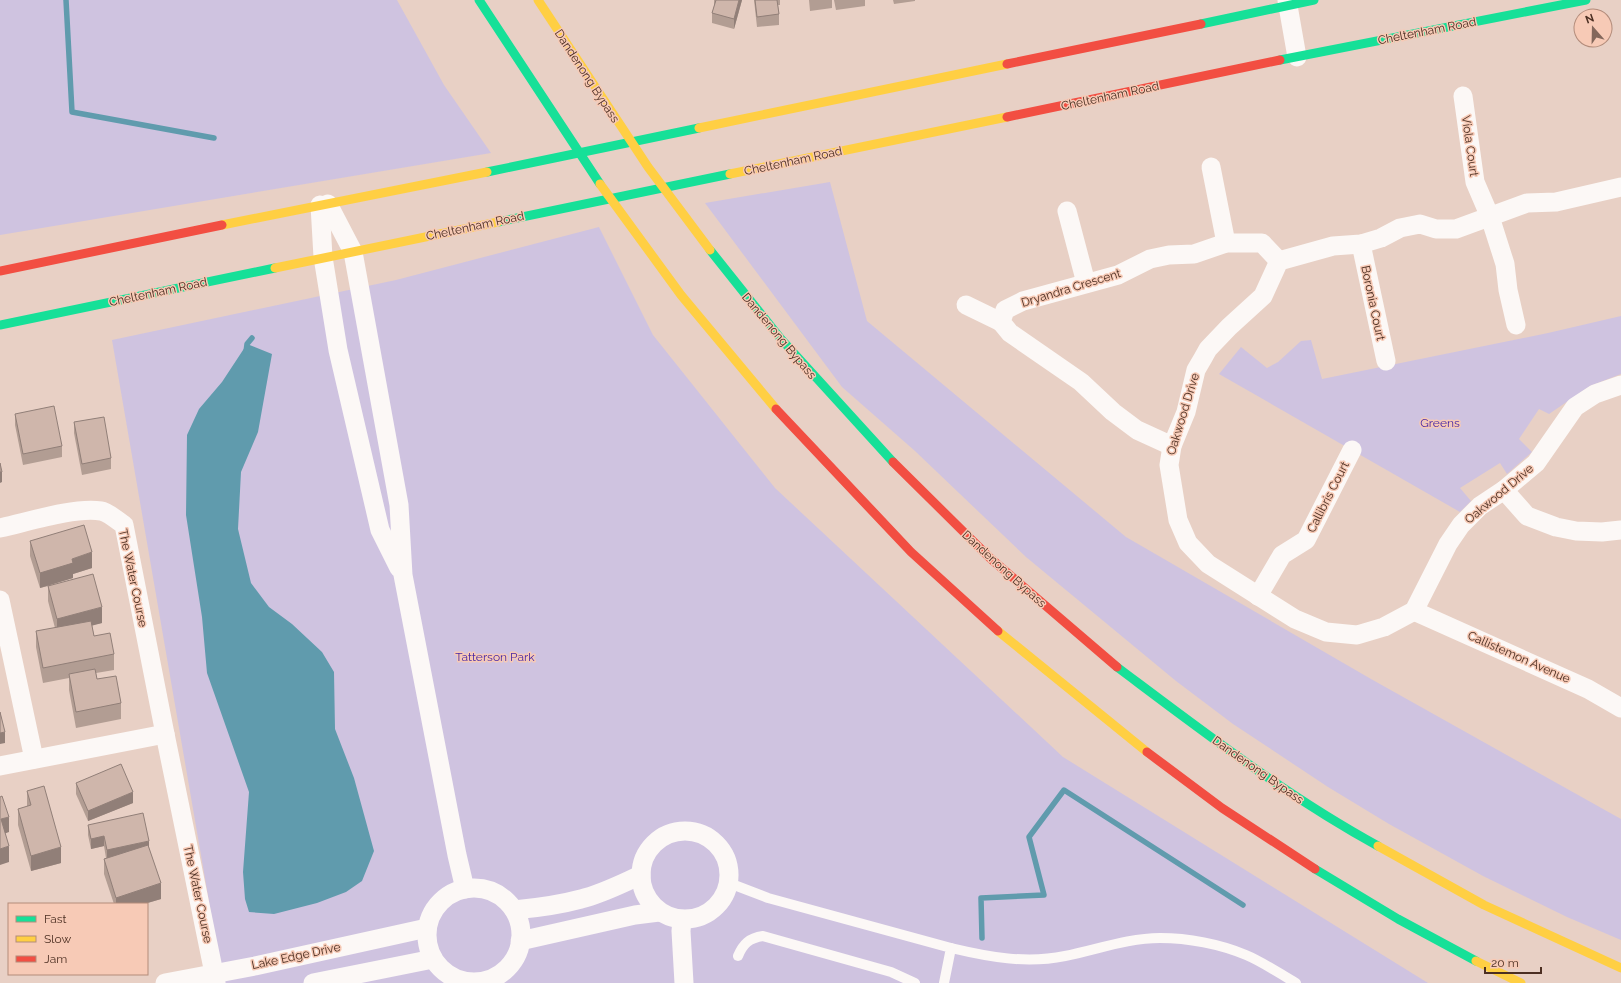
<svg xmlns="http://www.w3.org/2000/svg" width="1621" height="983" font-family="Raleway,sans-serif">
<rect width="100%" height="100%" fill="#e8d0c5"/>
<g fill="#cfc3e0">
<polygon points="0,0 397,0 444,85 491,153 0,235"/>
<polygon points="830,182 867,321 1126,537 1371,679 1621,819 1621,940 1567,917 1483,876 1389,824 1328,787 1233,724 1176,681 1026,557 915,451 842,387 705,203"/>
<polygon points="599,227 653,335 775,488 1063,757 1428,983 221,983 216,942 112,340 396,280"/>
<polygon points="1621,316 1621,374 1590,386 1549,414 1539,409 1519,439 1532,452 1507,474 1500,463 1460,488 1471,501 1460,512 1219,374 1241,347 1267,368 1278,362 1301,341 1311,340 1322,379 1548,333"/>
</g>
<polygon fill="#609bad" points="247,344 272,354 258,432 241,472 238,529 251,583 269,607 292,624 322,652 334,672 335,729 354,778 374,851 362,881 346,892 317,903 274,914 249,912 245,899 243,872 249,792 207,673 202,617 186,515 187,435 199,409 222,382"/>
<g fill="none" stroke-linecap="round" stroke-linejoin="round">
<g stroke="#609bad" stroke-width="5.5">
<polyline points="66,0 72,112 214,138"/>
<polyline points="246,352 247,344 252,338"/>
<polyline points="982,938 981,898 1044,895 1029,837 1064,790 1243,905"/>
</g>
<g stroke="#fcf8f6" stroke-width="10">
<polyline points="729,883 768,898 951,948 944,983"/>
<path d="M951,948C989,957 1026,964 1065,956C1096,950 1128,938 1160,938C1188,938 1220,944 1246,955C1263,962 1280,974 1296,983"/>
<path d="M738,956C743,944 749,938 763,936L891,972L915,983"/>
</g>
<g stroke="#fcf8f6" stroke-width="19">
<polyline points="1287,0 1297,57"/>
<polyline points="1463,96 1475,182 1490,217 1505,264 1508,290 1516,325"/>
<polyline points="1211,167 1226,243"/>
<polyline points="1621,187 1556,202 1527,203 1456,229 1436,229 1420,224 1400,228 1381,238 1361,244 1333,246 1279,261 1263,296 1229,327 1208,349 1203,358 1196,370 1186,412 1172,446 1169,465 1178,520 1188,543 1208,564 1295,619 1326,632 1357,635 1384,627 1414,611 1448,544 1461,525 1480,506 1504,490 1536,463 1575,407 1595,394 1621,385"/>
<polyline points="328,204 353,252 399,505 403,575 457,855 465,889"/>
<polyline points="320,205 323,257 338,350 380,530 399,568"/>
<polyline points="1067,211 1086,283"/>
<polyline points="1361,244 1386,361"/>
<polyline points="966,305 1001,322"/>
<polyline points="1172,446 1137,430 1113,412 1081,382 1010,333 1001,322 1005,310 1023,301 1118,275 1150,259 1169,255 1194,254 1226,243 1262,243 1279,261"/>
<polyline points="1504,490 1527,516 1556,527 1576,531 1602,532 1621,530"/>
<path d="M0,528C28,522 73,507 101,511C108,512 118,521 124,525L165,734L216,983"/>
<polyline points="1258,596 1282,555 1306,540 1352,450"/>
<polyline points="0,600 34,759"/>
<polyline points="1414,611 1588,689 1621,708"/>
<polyline points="0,766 165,734"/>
<circle cx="685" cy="875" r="44"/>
<circle cx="474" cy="935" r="47"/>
<path d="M514,910C536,908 559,905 581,899C602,894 621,884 641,875"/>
<polyline points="682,920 681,931 684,983"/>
<polyline points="520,941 635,915 659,912"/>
<polyline points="165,983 255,966 427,928"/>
<polyline points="313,983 433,959"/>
</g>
<g stroke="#16e098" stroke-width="9">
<polyline points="479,0 600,184"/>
<polyline points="1201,24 1314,0"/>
<polyline points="1280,60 1586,0"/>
<polyline points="487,172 699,128"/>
<polyline points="498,222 730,174"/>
<polyline points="710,250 781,339 893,462"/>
<polyline points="0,325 275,268"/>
<path d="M1117,667C1201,730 1285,795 1378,846"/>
<polyline points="1315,869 1398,919 1476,961"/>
</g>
<g stroke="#ffcf43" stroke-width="9">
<polyline points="538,0 648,167 710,250"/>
<polyline points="699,128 1007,64"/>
<polyline points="730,174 1007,117"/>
<polyline points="600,184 681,295 776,409"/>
<polyline points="222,225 487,172"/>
<polyline points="275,268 498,222"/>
<polyline points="998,631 1147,752"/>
<polyline points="1378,846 1484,905 1621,968"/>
<polyline points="1476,961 1521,983"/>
</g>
<g stroke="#f24e42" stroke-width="9">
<polyline points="1007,64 1201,24"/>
<polyline points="1007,117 1280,60"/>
<polyline points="0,271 222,225"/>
<polyline points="776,409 911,552 998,631"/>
<polyline points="893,462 990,558 1117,667"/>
<polyline points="1147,752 1222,808 1315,869"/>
</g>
</g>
<g fill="#b29d93">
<polygon points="714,0 742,0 734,29 712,23 712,13 714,6"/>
<polygon points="754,0 780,0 780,5 778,5 779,14 779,25 757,27"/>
<polygon points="809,0 832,0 832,8 810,11"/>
<polygon points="834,0 865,0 865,6 836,10"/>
<polygon points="893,0 915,0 915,1 894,4"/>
<polygon points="15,414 62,446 62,457 23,465 15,425"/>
<polygon points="74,422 111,458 111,469 82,475 74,433"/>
<polygon points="30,541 92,568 73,574 73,578 50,585 102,623 92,625 94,636 114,654 114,670 96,673 97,679 121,703 121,719 76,728 69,690 69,678 43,683 36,647 36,631 55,628 48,601 48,586 40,588 30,556"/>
<polygon points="76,783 133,803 88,821 76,794"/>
<polygon points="27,791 61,863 31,871 18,825 18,809 27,807"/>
<polygon points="88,825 149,848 161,899 144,904 114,904 104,874 104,859 106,858 104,846 91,849 88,835"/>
</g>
<g fill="#917f78">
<polygon points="739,0 742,0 734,29 734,19"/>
<polygon points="0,472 2,472 2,482 0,483"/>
<polygon points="92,552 92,568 73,574 73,578 40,588 40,573 72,559"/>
<polygon points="102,607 102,623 57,635 57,619"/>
<polygon points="5,732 5,743 0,744 0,733"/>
<polygon points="133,792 133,803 88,821 88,811"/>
<polygon points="9,817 9,832 1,835 1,819"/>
<polygon points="104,836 104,846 91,849 91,839"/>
<polygon points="149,841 149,851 107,861 107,850"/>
<polygon points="9,846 9,862 0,865 0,849"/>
<polygon points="61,847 61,863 31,871 31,856"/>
<polygon points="161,883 161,899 144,904 116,904 116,898"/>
</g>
<g fill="#cfb6ab" stroke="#917f78">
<polygon points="716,0 739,0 734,19 712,13"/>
<polygon points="755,0 777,0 779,14 757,17"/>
<polygon points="54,406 62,446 23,454 15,414"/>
<polygon points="104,417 111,458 82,464 74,422"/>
<polygon points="0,463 2,472 0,472"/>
<polygon points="84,525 92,552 72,559 73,563 40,573 30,541"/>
<polygon points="93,574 102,607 57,619 48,586"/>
<polygon points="91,621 94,636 110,633 114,654 43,668 36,631"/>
<polygon points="95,669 97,679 116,676 121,703 76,712 69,674"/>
<polygon points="0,712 5,732 0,733"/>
<polygon points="121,764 133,792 88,811 76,783"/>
<polygon points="44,786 61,847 31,856 18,809 31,805 27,791"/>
<polygon points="2,796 9,817 1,819 9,846 0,849 0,797"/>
<polygon points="143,813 149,841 107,850 104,836 91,839 88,825"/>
<polygon points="148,845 161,883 116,898 104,859"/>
</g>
<g text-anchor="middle" stroke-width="3" stroke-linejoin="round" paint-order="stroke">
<g font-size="12" fill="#4c2f22" stroke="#f7cab6">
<text transform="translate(1427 31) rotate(-11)" y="4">Cheltenham Road</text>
<text transform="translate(587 76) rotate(57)" y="4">Dandenong Bypass</text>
<text transform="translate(1110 96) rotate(-12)" y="4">Cheltenham Road</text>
<text transform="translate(1470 146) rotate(82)" y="4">Viola Court</text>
<text transform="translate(793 161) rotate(-12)" y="4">Cheltenham Road</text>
<text transform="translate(475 226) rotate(-12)" y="4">Cheltenham Road</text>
<text transform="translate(1071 288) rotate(-17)" y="4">Dryandra Crescent</text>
<text transform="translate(158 292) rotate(-12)" y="4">Cheltenham Road</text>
<text transform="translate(1373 303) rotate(78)" y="4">Boronia Court</text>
<text transform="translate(779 336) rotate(50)" y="4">Dandenong Bypass</text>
<text transform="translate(1183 414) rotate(-73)" y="4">Oakwood Drive</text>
<text transform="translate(1499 494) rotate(-40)" y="4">Oakwood Drive</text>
<text transform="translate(1328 497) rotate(-63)" y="4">Callibris Court</text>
<text transform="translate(1004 569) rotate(42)" y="4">Dandenong Bypass</text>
<text transform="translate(133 578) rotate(78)" y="4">The Water Course</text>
<text transform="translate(1519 657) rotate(24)" y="4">Callistemon Avenue</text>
<text transform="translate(1258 770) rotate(35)" y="4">Dandenong Bypass</text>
<text transform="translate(198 894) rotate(78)" y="4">The Water Course</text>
<text transform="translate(296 956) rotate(-12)" y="4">Lake Edge Drive</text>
</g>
<g font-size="12" fill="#4525a6" stroke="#f7cab6">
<text x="1440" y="427">Greens</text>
<text x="495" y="661">Tatterson Park</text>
</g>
</g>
<rect x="8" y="903" width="140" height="72" fill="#f7cab6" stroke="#b38c7b"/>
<rect x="16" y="916" width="20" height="6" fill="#16e098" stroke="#b38c7b"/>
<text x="44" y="923" font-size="12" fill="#4c2f22">Fast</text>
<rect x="16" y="936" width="20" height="6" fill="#ffcf43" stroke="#b38c7b"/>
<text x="44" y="943" font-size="12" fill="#4c2f22">Slow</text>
<rect x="16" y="956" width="20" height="6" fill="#f24e42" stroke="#b38c7b"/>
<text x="44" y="963" font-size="12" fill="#4c2f22">Jam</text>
<g transform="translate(1593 28) rotate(340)"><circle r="19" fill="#f7cab6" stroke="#b38c7b"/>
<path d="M0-3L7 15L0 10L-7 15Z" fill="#83675b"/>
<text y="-6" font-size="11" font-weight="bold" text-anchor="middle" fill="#4c2f22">N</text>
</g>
<path d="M1485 967v6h56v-6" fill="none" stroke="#4c2f22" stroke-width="2"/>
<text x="1491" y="967" font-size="12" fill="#4c2f22" stroke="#f7cab6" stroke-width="3" paint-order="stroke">20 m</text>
</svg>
